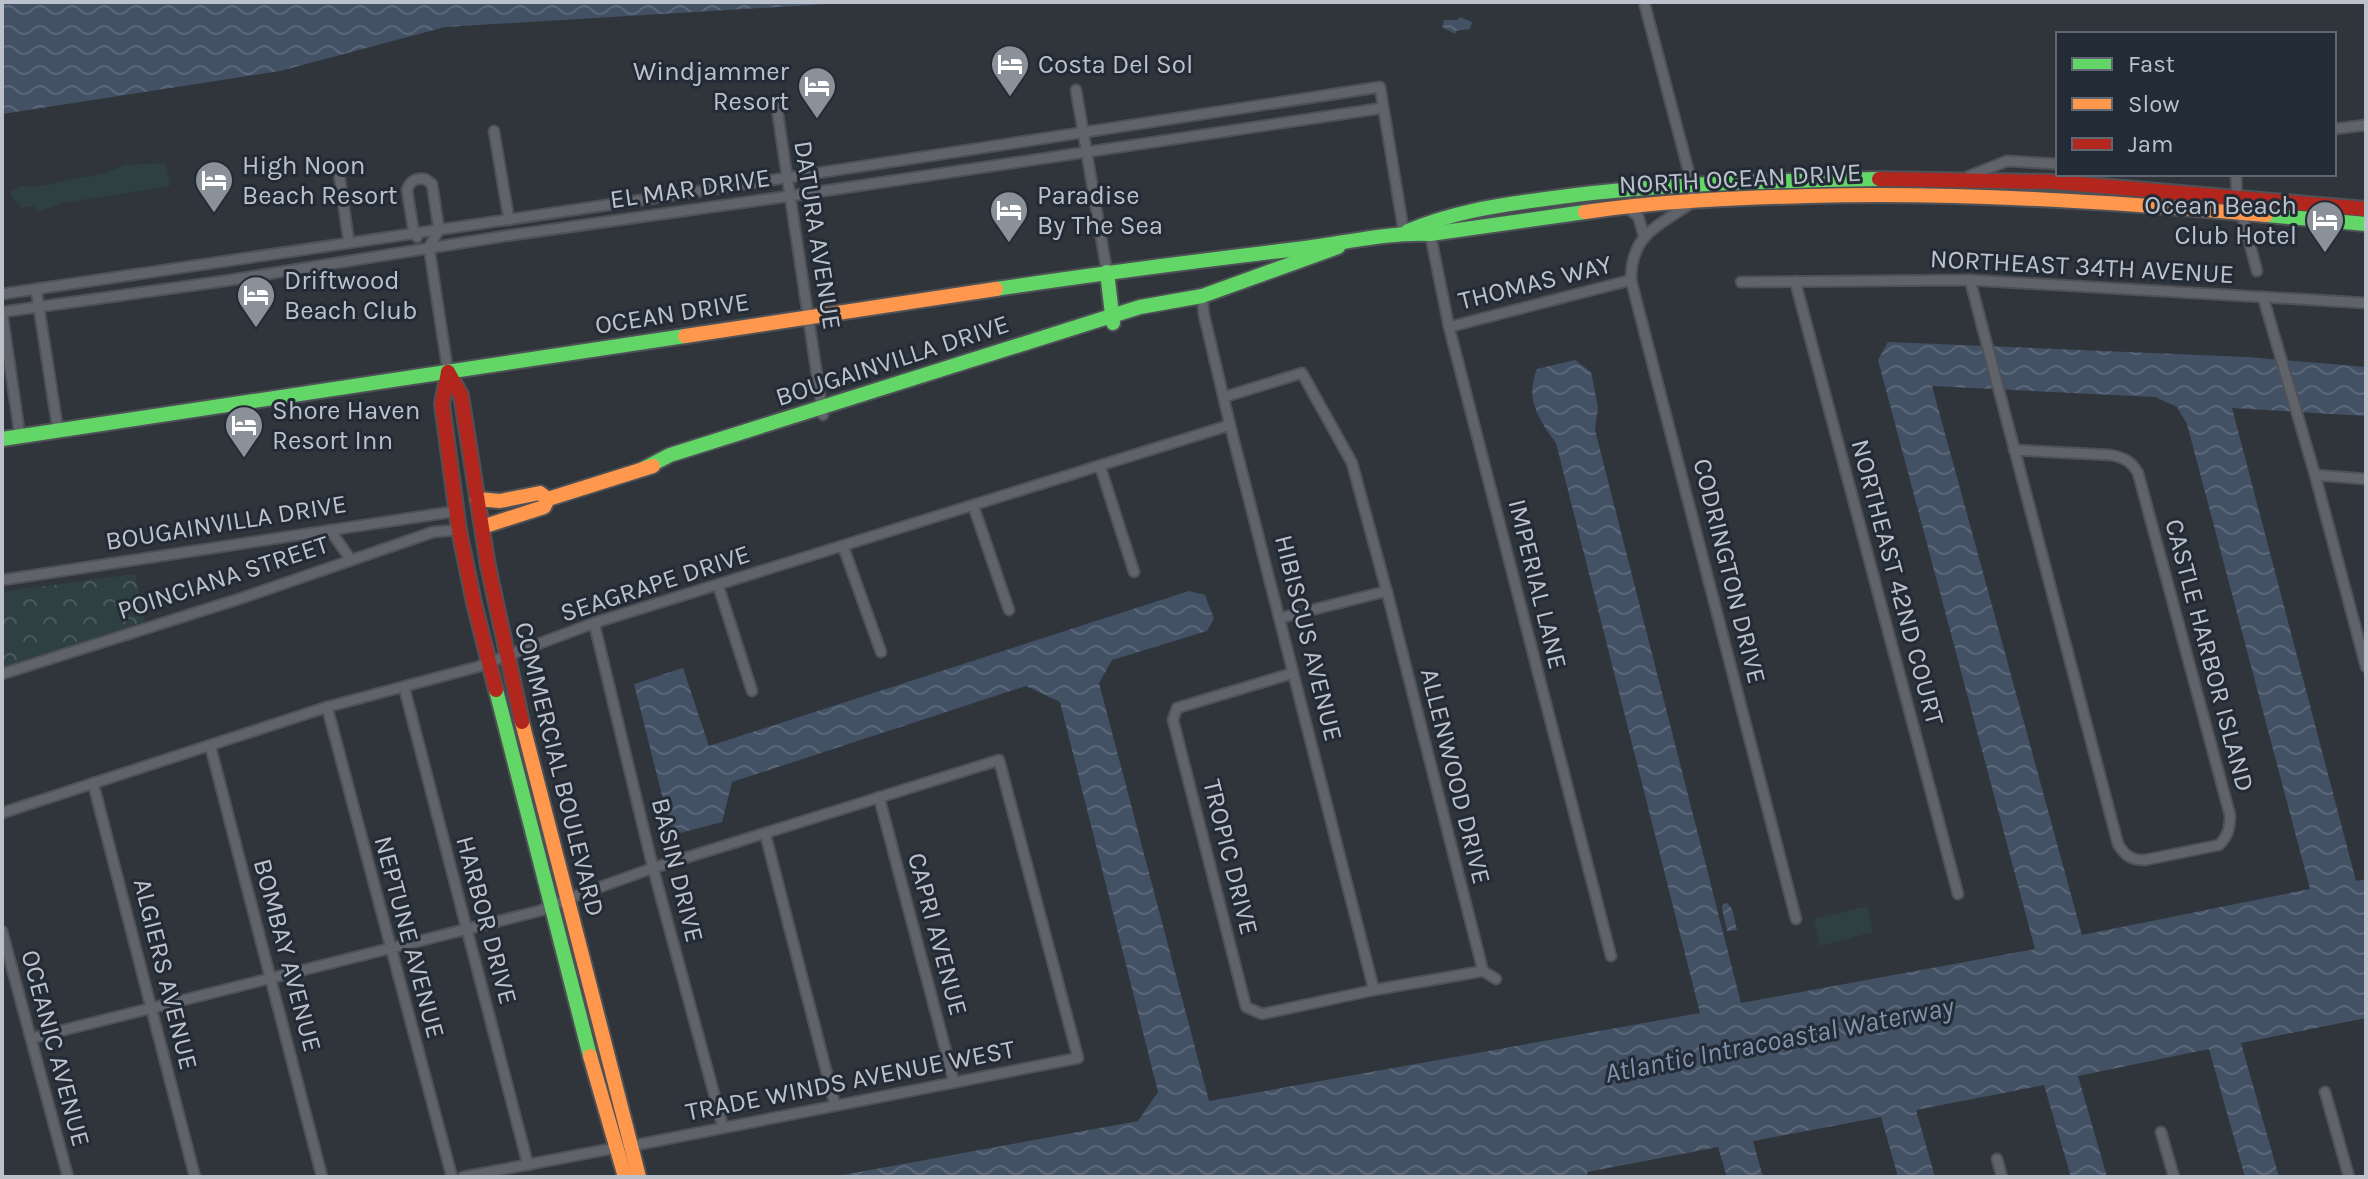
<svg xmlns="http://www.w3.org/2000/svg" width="2368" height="1179" font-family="Karla,sans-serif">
<defs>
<pattern id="forest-crowns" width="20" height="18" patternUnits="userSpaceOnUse" patternTransform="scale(2)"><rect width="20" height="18" fill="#2e4042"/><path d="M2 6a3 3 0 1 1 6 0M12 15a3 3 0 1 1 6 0" fill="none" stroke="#4a5a5c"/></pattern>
<pattern id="water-waves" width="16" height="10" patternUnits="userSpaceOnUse" patternTransform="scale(2)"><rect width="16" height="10" fill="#435165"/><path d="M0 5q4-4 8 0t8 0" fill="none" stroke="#5c687a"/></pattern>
</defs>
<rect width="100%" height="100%" fill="#30353c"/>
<g fill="#2e4042">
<polygon points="165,163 170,186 62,203 37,212 36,205 22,208 12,197 11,191 22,186 36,187 105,173 125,165"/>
<polygon points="1867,906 1873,932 1820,946 1814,919"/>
</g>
<polygon fill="url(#forest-crowns)" points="135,574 145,621 2,668 2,592"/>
<g fill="url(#water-waves)" fill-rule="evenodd">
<polygon points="2,2 861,2 445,27 280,71 2,114"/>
<polygon points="1460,17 1472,22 1470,29 1456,31 1455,34 1442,27 1444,20 1458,20"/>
<path d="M1888,342L2247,357L2366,367V416L2232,408L2356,881L2366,879V1018L2241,1043L2279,1177H2245L2209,1049L2078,1076L2107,1177H2071L2044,1085L1916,1110L1935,1177H1898L1881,1117L1753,1141L1763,1177H1727L1718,1147L1587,1172L1588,1177H832L1138,1121L1158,1092L1060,702L1026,686L732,782L722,822L672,835L634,684L683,668L709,746L1189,591L1205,595L1214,619L1207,631L1112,660L1099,683L1209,1101L1700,1013L1556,443C1538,418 1525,399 1537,369L1575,360L1591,372L1598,407L1595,430L1741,1003L2035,949L1878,360ZM1932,386L2155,397L2177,407L2187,424L2310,889L2082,935Z"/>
<polygon points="1727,903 1732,909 1737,930 1727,931 1722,908 1723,904"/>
</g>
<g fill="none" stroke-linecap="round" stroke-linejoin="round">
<g stroke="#4e5156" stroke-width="13">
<g id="street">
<path d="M1644,2L1692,184L1693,202C1659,226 1631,233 1631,280L1796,919"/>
<polyline points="1076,90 1107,272"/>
<polyline points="777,109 823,415"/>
<polyline points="2334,129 2366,125"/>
<polyline points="494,131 509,220"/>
<polyline points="339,173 349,243"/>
<polyline points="2236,174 2237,197 2257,271"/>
<polyline points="1969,176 2007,161 2058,164"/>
<polyline points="1626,207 1638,216 1644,236"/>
<polyline points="1429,228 1449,327 1611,956"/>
<path d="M417,237L414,234L407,190C410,181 415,178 425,179L432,184L439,230L429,247L448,372"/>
<path d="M1970,280L2118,844C2125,856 2131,860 2145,860L2219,845C2228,836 2230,828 2230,815L2138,473C2131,461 2125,458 2111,455L2014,450"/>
<polyline points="1795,281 1958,894"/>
<polyline points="1741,282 1970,280 2366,303"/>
<polyline points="36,289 58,430"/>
<polyline points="2,294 641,200 1380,87 1404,233"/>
<polyline points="1202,296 1204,315 1230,425 1374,990"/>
<polyline points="2263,297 2315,475"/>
<polyline points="2,312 224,281 505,236 790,196 1383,108"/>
<polyline points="2,312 20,436"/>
<polyline points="1449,327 1631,280"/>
<polyline points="1224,397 1302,373 1352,463 1388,596 1483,971 1496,979"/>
<polyline points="1100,466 1134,572"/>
<polyline points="2366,479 2315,475 2366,667"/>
<polyline points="973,505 1009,610"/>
<polyline points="330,530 351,560"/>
<polyline points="843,546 881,652"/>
<polyline points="2,580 457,511"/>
<polyline points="718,585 752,691"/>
<polyline points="1280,618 1387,591"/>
<polyline points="594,623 653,868 723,1127"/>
<polyline points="1293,673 1177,708 1173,720 1246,1007 1262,1014 1374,990 1483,971"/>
<polyline points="2,674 242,598 433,532 459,530"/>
<polyline points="404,687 528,1165"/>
<polyline points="327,707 452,1177"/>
<polyline points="210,745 322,1177"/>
<polyline points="93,783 195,1177"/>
<polyline points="879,797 954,1082"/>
<polyline points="2,813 327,707 477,667 594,623 1230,425"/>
<polyline points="765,833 835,1105"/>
<polyline points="2,931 68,1177"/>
<polyline points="32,1038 539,911 578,895 653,868 999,760 1078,1058 631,1146"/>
<polyline points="2325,1092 2349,1177"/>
<polyline points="2161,1132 2174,1177"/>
<polyline points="1997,1159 2002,1177"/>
<polyline points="463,1177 615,1148"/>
</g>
</g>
<g stroke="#4e5156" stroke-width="18">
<g id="fast">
<polyline points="2266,215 2366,224"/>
<path d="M1408,231C1450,213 1493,206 1538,200C1651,183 1766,181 1879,179"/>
<polyline points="1107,272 1113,323"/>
<path d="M996,289C1096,274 1197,261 1297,249C1341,244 1386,232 1430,234L1585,212"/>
<polyline points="2,439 685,336"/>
<polyline points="643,469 670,455 1140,307 1202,296 1338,247"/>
<polyline points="496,690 590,1056"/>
</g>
</g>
<g stroke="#4e5156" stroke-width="18">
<g id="slow">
<path d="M1585,212C1659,201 1734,198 1809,196C1962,192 2113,202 2266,215"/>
<polyline points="685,336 996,289"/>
<polyline points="477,499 500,501 540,493 548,499 653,466"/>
<polyline points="482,527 544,507 548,499"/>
<polyline points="522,722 639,1177"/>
<polyline points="590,1056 625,1177"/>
</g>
</g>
<g stroke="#4e5156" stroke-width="18">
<g id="jam">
<polyline points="1879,179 2054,182 2366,209"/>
<polyline points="448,372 461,395 488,566 522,722"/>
<polyline points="448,372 442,404 459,530 474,603 496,690"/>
</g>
</g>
<use href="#street" stroke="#60646a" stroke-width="9"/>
<use href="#fast" stroke="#63d668" stroke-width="14"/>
<use href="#slow" stroke="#ff974d" stroke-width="14"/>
<use href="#jam" stroke="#b3261e" stroke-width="14"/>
</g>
<defs>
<g id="hotel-pin" transform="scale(2)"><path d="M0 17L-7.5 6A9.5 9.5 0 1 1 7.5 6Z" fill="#8b9199" stroke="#232b36"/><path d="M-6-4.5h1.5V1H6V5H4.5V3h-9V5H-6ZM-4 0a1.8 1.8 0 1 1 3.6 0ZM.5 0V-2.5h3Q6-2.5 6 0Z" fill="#fff"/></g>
</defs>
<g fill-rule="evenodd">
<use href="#hotel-pin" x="1010" y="64"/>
<use href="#hotel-pin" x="817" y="86"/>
<use href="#hotel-pin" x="214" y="180"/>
<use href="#hotel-pin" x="1009" y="210"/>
<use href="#hotel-pin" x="2325" y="220"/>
<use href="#hotel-pin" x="256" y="295"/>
<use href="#hotel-pin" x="244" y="425"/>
</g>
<g text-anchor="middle" stroke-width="6" stroke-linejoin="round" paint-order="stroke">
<g font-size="26" fill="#bcc2cb" stroke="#232b36" text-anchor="start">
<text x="1038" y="73">Costa Del Sol</text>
<text x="789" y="80" text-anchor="end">Windjammer<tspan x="789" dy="30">Resort</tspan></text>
<text x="242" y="174">High Noon<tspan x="242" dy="30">Beach Resort</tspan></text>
<text x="1037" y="204">Paradise<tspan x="1037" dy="30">By The Sea</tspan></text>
<text x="2297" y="214" text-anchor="end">Ocean Beach<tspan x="2297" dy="30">Club Hotel</tspan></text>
<text x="284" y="289">Driftwood<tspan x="284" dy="30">Beach Club</tspan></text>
<text x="272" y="419">Shore Haven<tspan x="272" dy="30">Resort Inn</tspan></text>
</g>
<g font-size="26" fill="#bcc2cb" stroke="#232b36">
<text transform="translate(1740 178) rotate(-3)" y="9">NORTH OCEAN DRIVE</text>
<text transform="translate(690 188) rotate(-8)" y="9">EL MAR DRIVE</text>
<text transform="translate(818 235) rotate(81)" y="9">DATURA AVENUE</text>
<text transform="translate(2082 266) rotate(3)" y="9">NORTHEAST 34TH AVENUE</text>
<text transform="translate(1535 282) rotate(-14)" y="9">THOMAS WAY</text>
<text transform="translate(672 313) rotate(-9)" y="9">OCEAN DRIVE</text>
<text transform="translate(892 360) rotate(-18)" y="9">BOUGAINVILLA DRIVE</text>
<text transform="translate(226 522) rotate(-9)" y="9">BOUGAINVILLA DRIVE</text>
<text transform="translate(1730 571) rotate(76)" y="9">CODRINGTON DRIVE</text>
<text transform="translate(223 577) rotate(-18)" y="9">POINCIANA STREET</text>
<text transform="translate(1898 582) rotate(75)" y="9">NORTHEAST 42ND COURT</text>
<text transform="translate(655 583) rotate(-18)" y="9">SEAGRAPE DRIVE</text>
<text transform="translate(1538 584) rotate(76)" y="9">IMPERIAL LANE</text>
<text transform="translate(1309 638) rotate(76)" y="9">HIBISCUS AVENUE</text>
<text transform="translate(2210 655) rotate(75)" y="9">CASTLE HARBOR ISLAND</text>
<text transform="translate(560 769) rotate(76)" y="9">COMMERCIAL BOULEVARD</text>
<text transform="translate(1456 776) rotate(76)" y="9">ALLENWOOD DRIVE</text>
<text transform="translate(1231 857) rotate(76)" y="9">TROPIC DRIVE</text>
<text transform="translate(678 870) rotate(76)" y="9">BASIN DRIVE</text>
<text transform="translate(487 920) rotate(75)" y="9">HARBOR DRIVE</text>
<text transform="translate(938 934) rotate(75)" y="9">CAPRI AVENUE</text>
<text transform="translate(410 937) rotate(75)" y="9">NEPTUNE AVENUE</text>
<text transform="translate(288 955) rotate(75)" y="9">BOMBAY AVENUE</text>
<text transform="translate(166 974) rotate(76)" y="9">ALGIERS AVENUE</text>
<text transform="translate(56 1048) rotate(75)" y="9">OCEANIC AVENUE</text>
<text transform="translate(850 1080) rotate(-11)" y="9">TRADE WINDS AVENUE WEST</text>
</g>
<g font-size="28" font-style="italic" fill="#8192aa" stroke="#232b36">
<text transform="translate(1779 1039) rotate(-11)" y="10">Atlantic Intracoastal Waterway</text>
</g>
</g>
<rect width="2368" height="1179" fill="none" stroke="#bcc2cb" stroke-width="8"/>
<rect x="2056" y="32" width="280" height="144" fill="#232b36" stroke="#606772" stroke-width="2"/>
<rect x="2072" y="58" width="40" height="12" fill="#63d668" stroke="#606772" stroke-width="2"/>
<text x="2128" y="72" font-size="24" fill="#bcc2cb">Fast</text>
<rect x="2072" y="98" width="40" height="12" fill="#ff974d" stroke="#606772" stroke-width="2"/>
<text x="2128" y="112" font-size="24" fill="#bcc2cb">Slow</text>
<rect x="2072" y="138" width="40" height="12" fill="#b3261e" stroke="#606772" stroke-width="2"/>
<text x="2128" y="152" font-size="24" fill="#bcc2cb">Jam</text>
</svg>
